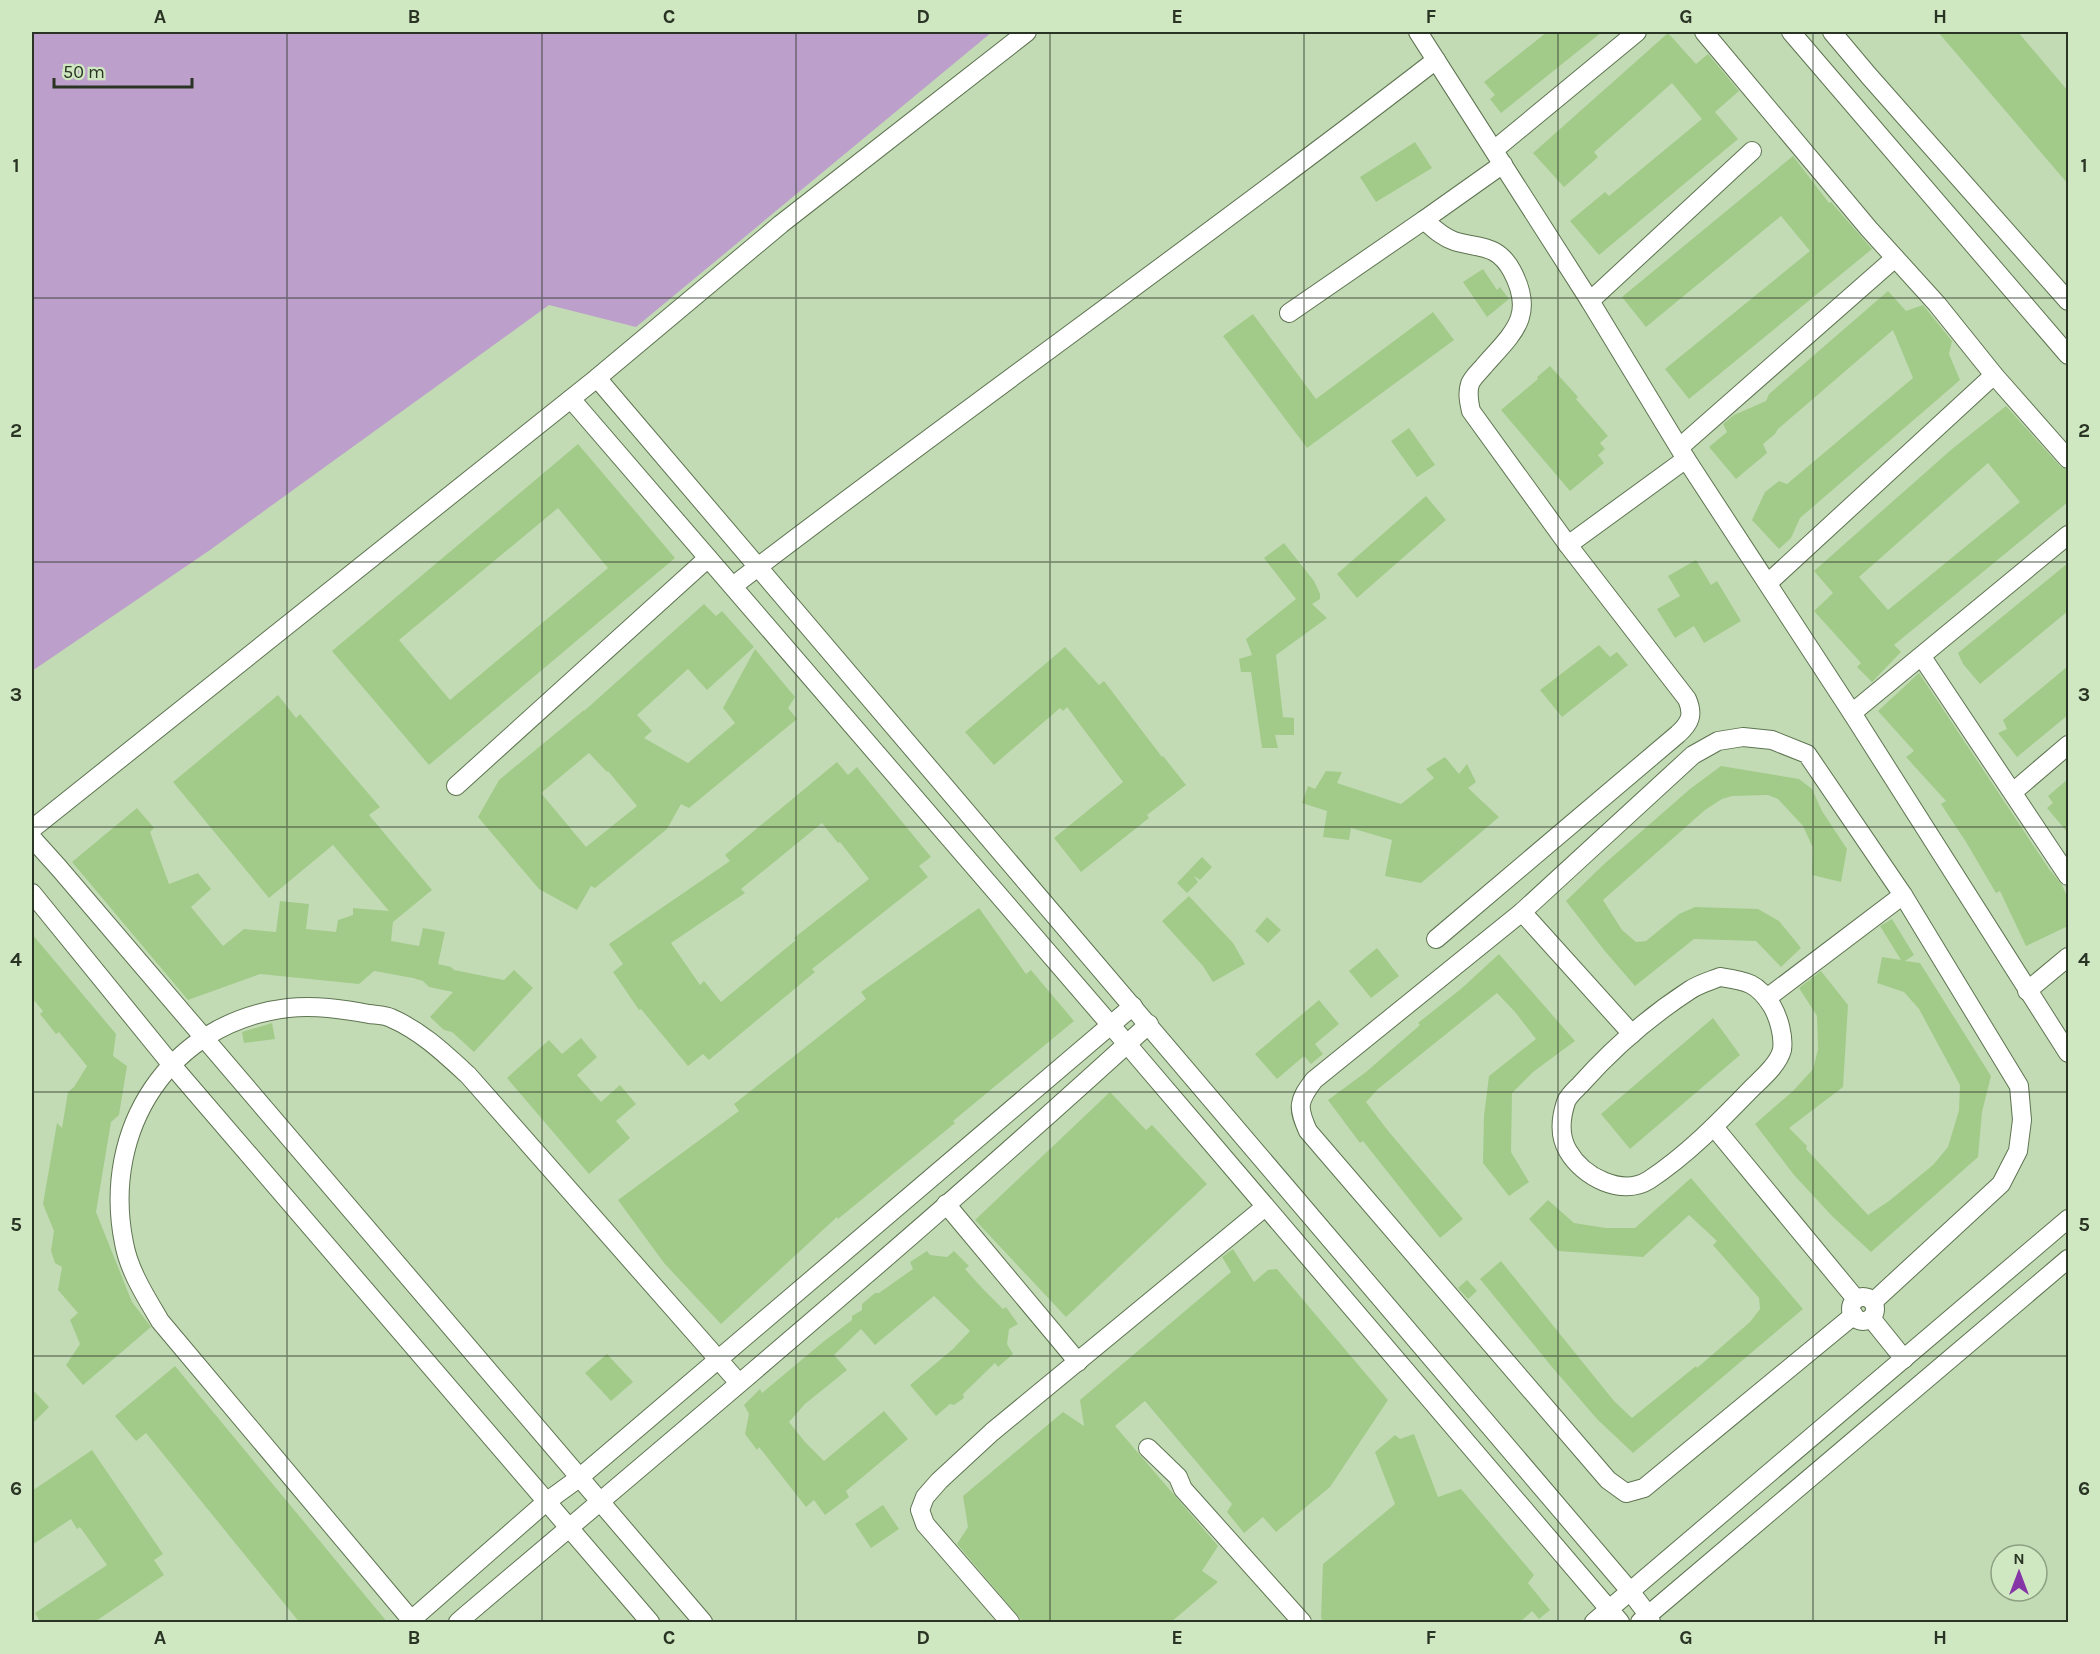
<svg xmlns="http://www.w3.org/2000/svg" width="2100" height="1654" font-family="Karla,sans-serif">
<rect width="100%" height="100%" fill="#c2dbb4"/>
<polygon fill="#bc9fcb" points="32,32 992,32 636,327 549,305 210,550 32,671"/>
<g fill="#a2cb8a" fill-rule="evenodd">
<polygon points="1547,32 1602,32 1501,113 1490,99 1495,95 1484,82"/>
<polygon points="1938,32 2018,32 2068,91 2068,184"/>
<polygon points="1668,33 1696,64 1708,54 1739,91 1715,112 1738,139 1599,255 1570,221 1605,192 1609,196 1702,119 1672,83 1594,152 1598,157 1564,187 1533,153"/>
<polygon points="1415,142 1432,168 1376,202 1360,177"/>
<polygon points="1793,156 1829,203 1831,202 1872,249 1689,399 1665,369 1810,251 1781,216 1646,327 1622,297"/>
<polygon points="1483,269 1497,290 1500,287 1509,299 1487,317 1463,282"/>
<polygon points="1888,291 1906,311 1923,305 1952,341 1949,354 1960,380 1800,518 1791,538 1779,549 1752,520 1765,492 1779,481 1787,484 1913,378 1893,330 1778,429 1775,434 1763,444 1767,453 1736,479 1709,447 1727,432 1723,424 1734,415 1766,401 1769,394"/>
<polygon points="1433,312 1454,340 1307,448 1223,336 1253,314 1316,399"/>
<polygon points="1550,366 1578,397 1576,399 1608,436 1600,443 1605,449 1598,455 1604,463 1570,491 1501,410 1538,379 1537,377"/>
<path d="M2006,406L2060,466L2068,470V502L1894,645L1901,652L1872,682L1857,667L1861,663L1814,611L1833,593L1814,571L1952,449ZM1988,463L2020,502L1888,610L1859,577Z"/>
<polygon points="1409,428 1435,465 1417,477 1391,441"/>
<path d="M578,444L675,558L429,765L332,651ZM558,508L608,568L450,700L399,640Z"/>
<polygon points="1426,496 1446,520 1357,598 1337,574"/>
<polygon points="1284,543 1314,581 1320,594 1320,599 1312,604 1327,618 1276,655 1283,717 1294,718 1294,735 1275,735 1278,748 1262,748 1251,672 1241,672 1239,659 1252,655 1246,639 1296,599 1264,558"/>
<polygon points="1696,560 1711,585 1717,581 1741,621 1704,643 1694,626 1675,638 1657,609 1680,596 1668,576"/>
<polygon points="2068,563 2068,611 1980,684 1963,664 1958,653"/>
<path d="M704,604L716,616L722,611L754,647L707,690L688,669L637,715L652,731L644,738L688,763L735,723L723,708L755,649L795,697L788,708L797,719L689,808L681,804L667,829L595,888L591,886L577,910L539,889L478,817L499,780L584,710V711ZM589,753L607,772L608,771L637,806L586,847L541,793Z"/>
<polygon points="1599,645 1610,657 1617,652 1628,665 1562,717 1540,690"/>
<polygon points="1065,647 1099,685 1104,681 1162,757 1163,756 1186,785 1147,815 1149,818 1081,872 1054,838 1123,782 1067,707 1063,711 1060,708 994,765 965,732"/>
<polygon points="2068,666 2068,715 2017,757 1998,733 2007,729 2003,720"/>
<polygon points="1919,673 2049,869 2062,885 2068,899 2068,926 2026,946 2000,891 1996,893 1966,842 1941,804 1946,801 1906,757 1914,751 1878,711"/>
<polygon points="278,695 296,718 300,714 380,807 369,815 432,890 393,922 391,941 419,946 423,928 445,932 438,964 451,967 454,970 504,980 514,970 533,988 474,1052 452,1032 444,1030 430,1017 453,992 429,987 423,981 413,978 374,971 359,984 260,974 188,1000 72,862 137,808 154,828 150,832 169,884 198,873 211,889 191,907 223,946 244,929 276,932 280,901 309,904 306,929 336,932 338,920 353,915 353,908 389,911 333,845 269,898 173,782"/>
<polygon points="1445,757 1459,774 1467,764 1476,782 1468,788 1499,817 1421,883 1385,876 1392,840 1351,828 1349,840 1323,837 1327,811 1302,803 1308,786 1315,789 1326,771 1342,772 1337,783 1401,804 1434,778 1426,769"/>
<path d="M837,762L848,775L857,767L931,857L919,866L928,877L812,969L815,972L709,1060L703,1054L688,1066L641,1009L639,1010L613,972L623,964L609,944L730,861L725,855ZM822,823L838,843L840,842L869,879L794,938L796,940L721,1002L704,981L700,985L671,943L745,893L741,889Z"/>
<polygon points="1721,766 1799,779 1812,789 1822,811 1847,849 1841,882 1812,875 1813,848 1803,826 1778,799 1768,795 1732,796 1722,799 1705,810 1603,900 1622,930 1636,942 1646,941 1679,914 1695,907 1758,909 1779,921 1801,948 1781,967 1756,941 1694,939 1635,986 1604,950 1566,901 1603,865 1690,789"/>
<polygon points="2068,779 2068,833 2047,808 2053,803 2048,796"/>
<polygon points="1202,857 1212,867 1200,880 1194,876 1198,882 1187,893 1177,883"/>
<polygon points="1189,896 1233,943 1245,964 1213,982 1203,966 1162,921"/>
<polygon points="979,908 1026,974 1031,970 1074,1021 953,1121 955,1123 838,1219 837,1217 721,1324 664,1263 618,1200 739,1111 734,1104 866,999 861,992"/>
<polygon points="1267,917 1281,930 1268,943 1255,931"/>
<polygon points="1892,919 1914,955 1905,961 1920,963 1991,1076 1982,1112 1978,1157 1871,1252 1832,1216 1794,1175 1755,1124 1793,1091 1813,1069 1818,1049 1817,1016 1799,988 1821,971 1848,1005 1843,1087 1789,1128 1807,1146 1806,1149 1868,1215 1889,1201 1933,1165 1948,1147 1959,1110 1960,1085 1919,1009 1904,992 1877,983 1882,957 1901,960 1880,926"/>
<polygon points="32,934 116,1034 113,1056 127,1066 119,1115 111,1122 96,1212 132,1302 151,1327 83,1385 66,1365 80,1344 70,1320 78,1313 58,1290 62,1267 55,1263 51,1251 54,1231 43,1204 57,1123 62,1128 68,1092 74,1087 87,1066 59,1032 56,1034 40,1014 43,1011 32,998"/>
<polygon points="1377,948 1399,976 1371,998 1349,971"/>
<polygon points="1499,954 1575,1041 1533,1072 1512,1093 1511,1152 1529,1182 1509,1196 1483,1163 1484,1116 1489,1076 1536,1039 1515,1012 1497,993 1378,1089 1366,1102 1389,1132 1463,1219 1440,1238 1363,1141 1360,1143 1328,1100 1366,1072 1420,1025 1418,1023 1462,988"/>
<polygon points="1319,1000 1339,1024 1315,1044 1323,1054 1311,1064 1304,1056 1277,1079 1255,1054"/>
<polygon points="1713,1018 1740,1055 1630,1149 1601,1114"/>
<polygon points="272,1023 275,1039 244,1043 242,1032"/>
<polygon points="581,1038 597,1057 577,1075 601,1102 620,1085 636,1104 616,1121 630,1138 589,1174 507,1078 549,1040 562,1054"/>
<polygon points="1110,1092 1146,1130 1152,1125 1207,1184 1066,1317 975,1220"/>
<polygon points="1691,1178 1803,1309 1633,1453 1597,1419 1552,1367 1480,1279 1501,1261 1614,1401 1632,1418 1696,1366 1697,1368 1750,1322 1760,1309 1759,1298 1713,1245 1717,1241 1689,1215 1643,1257 1558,1251 1529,1219 1548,1200 1574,1223 1606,1228 1635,1228"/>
<polygon points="1233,1249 1254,1282 1268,1270 1277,1269 1388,1400 1330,1487 1276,1532 1263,1517 1244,1533 1227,1512 1232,1504 1145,1401 1115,1426 1218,1546 1202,1571 1218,1582 1170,1623 1024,1623 957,1544 968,1527 963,1496 1063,1412 1084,1426 1080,1400 1231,1272 1222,1257"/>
<polygon points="927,1251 930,1255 947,1257 954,1251 969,1266 965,1269 982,1288 1003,1309 1006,1307 1018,1324 1009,1329 1007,1344 1013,1354 998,1367 995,1363 963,1394 964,1398 954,1405 950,1404 936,1416 910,1385 953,1349 970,1331 934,1296 875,1345 861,1329 834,1355 847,1370 805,1404 789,1422 805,1442 824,1461 884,1411 908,1439 846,1491 849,1497 825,1515 814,1500 806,1507 759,1447 757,1450 745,1434 749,1414 744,1405 760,1389 762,1393 823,1342 852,1320 852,1316 862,1310 862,1304 875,1293 879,1293 913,1269 910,1262"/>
<polygon points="1467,1280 1477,1291 1468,1299 1458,1288"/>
<polygon points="607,1354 633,1382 611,1401 585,1373"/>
<polygon points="175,1366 348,1575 388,1623 300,1623 146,1433 136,1441 115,1416"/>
<polygon points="32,1389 49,1407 32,1424"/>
<polygon points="1414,1434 1438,1497 1461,1489 1534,1575 1528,1583 1550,1610 1539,1619 1532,1611 1519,1623 1325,1623 1321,1618 1323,1564 1395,1504 1375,1452 1395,1435 1400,1439"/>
<polygon points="92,1450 163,1554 154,1560 164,1575 93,1623 41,1623 35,1613 107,1565 80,1527 77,1529 71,1519 32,1545 32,1491"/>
<polygon points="883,1505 899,1529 871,1548 855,1524"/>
</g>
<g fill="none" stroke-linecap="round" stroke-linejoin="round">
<g stroke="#5e7451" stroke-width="20">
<g id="minor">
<polyline points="1418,32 1590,301 1686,459 1852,713 2068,1053"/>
<polyline points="1704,32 1869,229 1937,304 1994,375 2068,459"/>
<polyline points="1791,32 2068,355"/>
<polyline points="1832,32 1869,76 2068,301"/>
<polyline points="1494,150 1637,32"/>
<polyline points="1590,301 1752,151"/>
<polyline points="1289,313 1424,220"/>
<polyline points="597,378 1630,1591 1649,1616 1651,1622"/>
<polyline points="571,399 1127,1044 1620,1622"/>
<polyline points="1680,447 1895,258"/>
<polyline points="1568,545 1686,459"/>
<polyline points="1768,583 1994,375"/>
<path d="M733,586C965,408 1205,239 1436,60"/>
<polyline points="1922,657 2068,876"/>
<polyline points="1852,713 2068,535"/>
<polyline points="456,786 708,558"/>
<polyline points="2013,792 2068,745"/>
<polyline points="32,829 597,378 781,224 1027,32"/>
<polyline points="32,838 59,868 703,1622"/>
<polyline points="32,893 171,1064 650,1622"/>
<polyline points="1522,912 1632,1034"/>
<path d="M1436,939L1678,734C1690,723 1694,715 1687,699L1568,545L1471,411C1469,402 1467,393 1470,384C1472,378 1480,371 1484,366C1513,333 1536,316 1512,271C1497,243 1479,249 1454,241C1442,237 1433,228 1424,220L1503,164"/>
<path d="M1720,977C1746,981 1757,982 1772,1006C1779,1018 1784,1037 1782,1050C1778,1065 1761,1079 1751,1089C1719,1122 1687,1155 1649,1180C1622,1197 1583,1177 1568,1151C1559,1136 1561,1117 1566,1102C1568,1096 1575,1090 1580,1085C1612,1049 1650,1016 1690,990C1699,984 1710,981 1720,977Z"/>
<polyline points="2027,991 2068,957"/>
<polyline points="1767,998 1903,895"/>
<polyline points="1714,1127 1856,1299"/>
<polyline points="946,1204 1078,1362"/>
<circle cx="1863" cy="1309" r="12"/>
<path d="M1854,1315L1644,1488L1626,1493L1608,1480L1308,1131C1297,1107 1298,1101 1314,1080L1522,912L1693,755L1718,741L1743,737L1772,740L1807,754L1903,895L2019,1086L2022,1120L2018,1151L2001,1184L1873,1302"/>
<polyline points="1871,1318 1904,1359"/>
<polyline points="1148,1448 1178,1477 1183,1489 1302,1622"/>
<polyline points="409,1622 546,1502 579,1478 1133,1006"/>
<path d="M413,1622L160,1321C146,1297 129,1271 124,1243C101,1129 170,1022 288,1008C315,1005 342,1009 369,1014C376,1015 385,1015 391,1018C421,1031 444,1053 468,1075L739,1383"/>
<path d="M458,1622C690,1425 924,1230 1149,1024"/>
<polyline points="1010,1622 925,1524 920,1510 925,1497 939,1481 992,1432 1265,1207"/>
<polyline points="1594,1622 2068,1219"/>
<polyline points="1640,1622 2068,1259"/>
</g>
</g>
<use href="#minor" stroke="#fff" stroke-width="18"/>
</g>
<path fill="none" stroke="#2a3424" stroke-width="1.5" stroke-opacity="0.55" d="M287,32V1622M542,32V1622M796,32V1622M1050,32V1622M1304,32V1622M1558,32V1622M1813,32V1622M32,298H2068M32,562H2068M32,827H2068M32,1092H2068M32,1356H2068"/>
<rect width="2100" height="1654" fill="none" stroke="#cfe8c1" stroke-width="66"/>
<g transform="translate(2019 1573)"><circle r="28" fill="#cfe8c1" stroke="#8da082" stroke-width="1.5"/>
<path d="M0-4.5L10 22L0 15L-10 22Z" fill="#8535a6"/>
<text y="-9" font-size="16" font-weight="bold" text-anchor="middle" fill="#2a3424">N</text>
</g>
<path d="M54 78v9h138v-9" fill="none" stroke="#2a3424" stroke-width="3"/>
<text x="63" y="78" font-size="18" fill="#2a3424" stroke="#cfe8c1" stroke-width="4.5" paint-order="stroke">50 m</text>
<rect x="33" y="33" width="2034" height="1588" fill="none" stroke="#2a3424" stroke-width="2"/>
<g font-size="20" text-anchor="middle" font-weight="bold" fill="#2a3424">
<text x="160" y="23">A</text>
<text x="414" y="23">B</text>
<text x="669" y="23">C</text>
<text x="923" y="23">D</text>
<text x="1177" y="23">E</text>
<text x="1431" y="23">F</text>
<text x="1686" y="23">G</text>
<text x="1940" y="23">H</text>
<text x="16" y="172">1</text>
<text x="2084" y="172">1</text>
<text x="16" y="437">2</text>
<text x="2084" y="437">2</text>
<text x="16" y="701">3</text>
<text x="2084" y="701">3</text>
<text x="16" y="966">4</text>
<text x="2084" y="966">4</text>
<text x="16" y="1231">5</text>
<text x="2084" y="1231">5</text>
<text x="16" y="1495">6</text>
<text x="2084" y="1495">6</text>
<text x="160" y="1644">A</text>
<text x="414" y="1644">B</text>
<text x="669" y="1644">C</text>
<text x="923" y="1644">D</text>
<text x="1177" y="1644">E</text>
<text x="1431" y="1644">F</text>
<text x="1686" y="1644">G</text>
<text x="1940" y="1644">H</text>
</g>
</svg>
